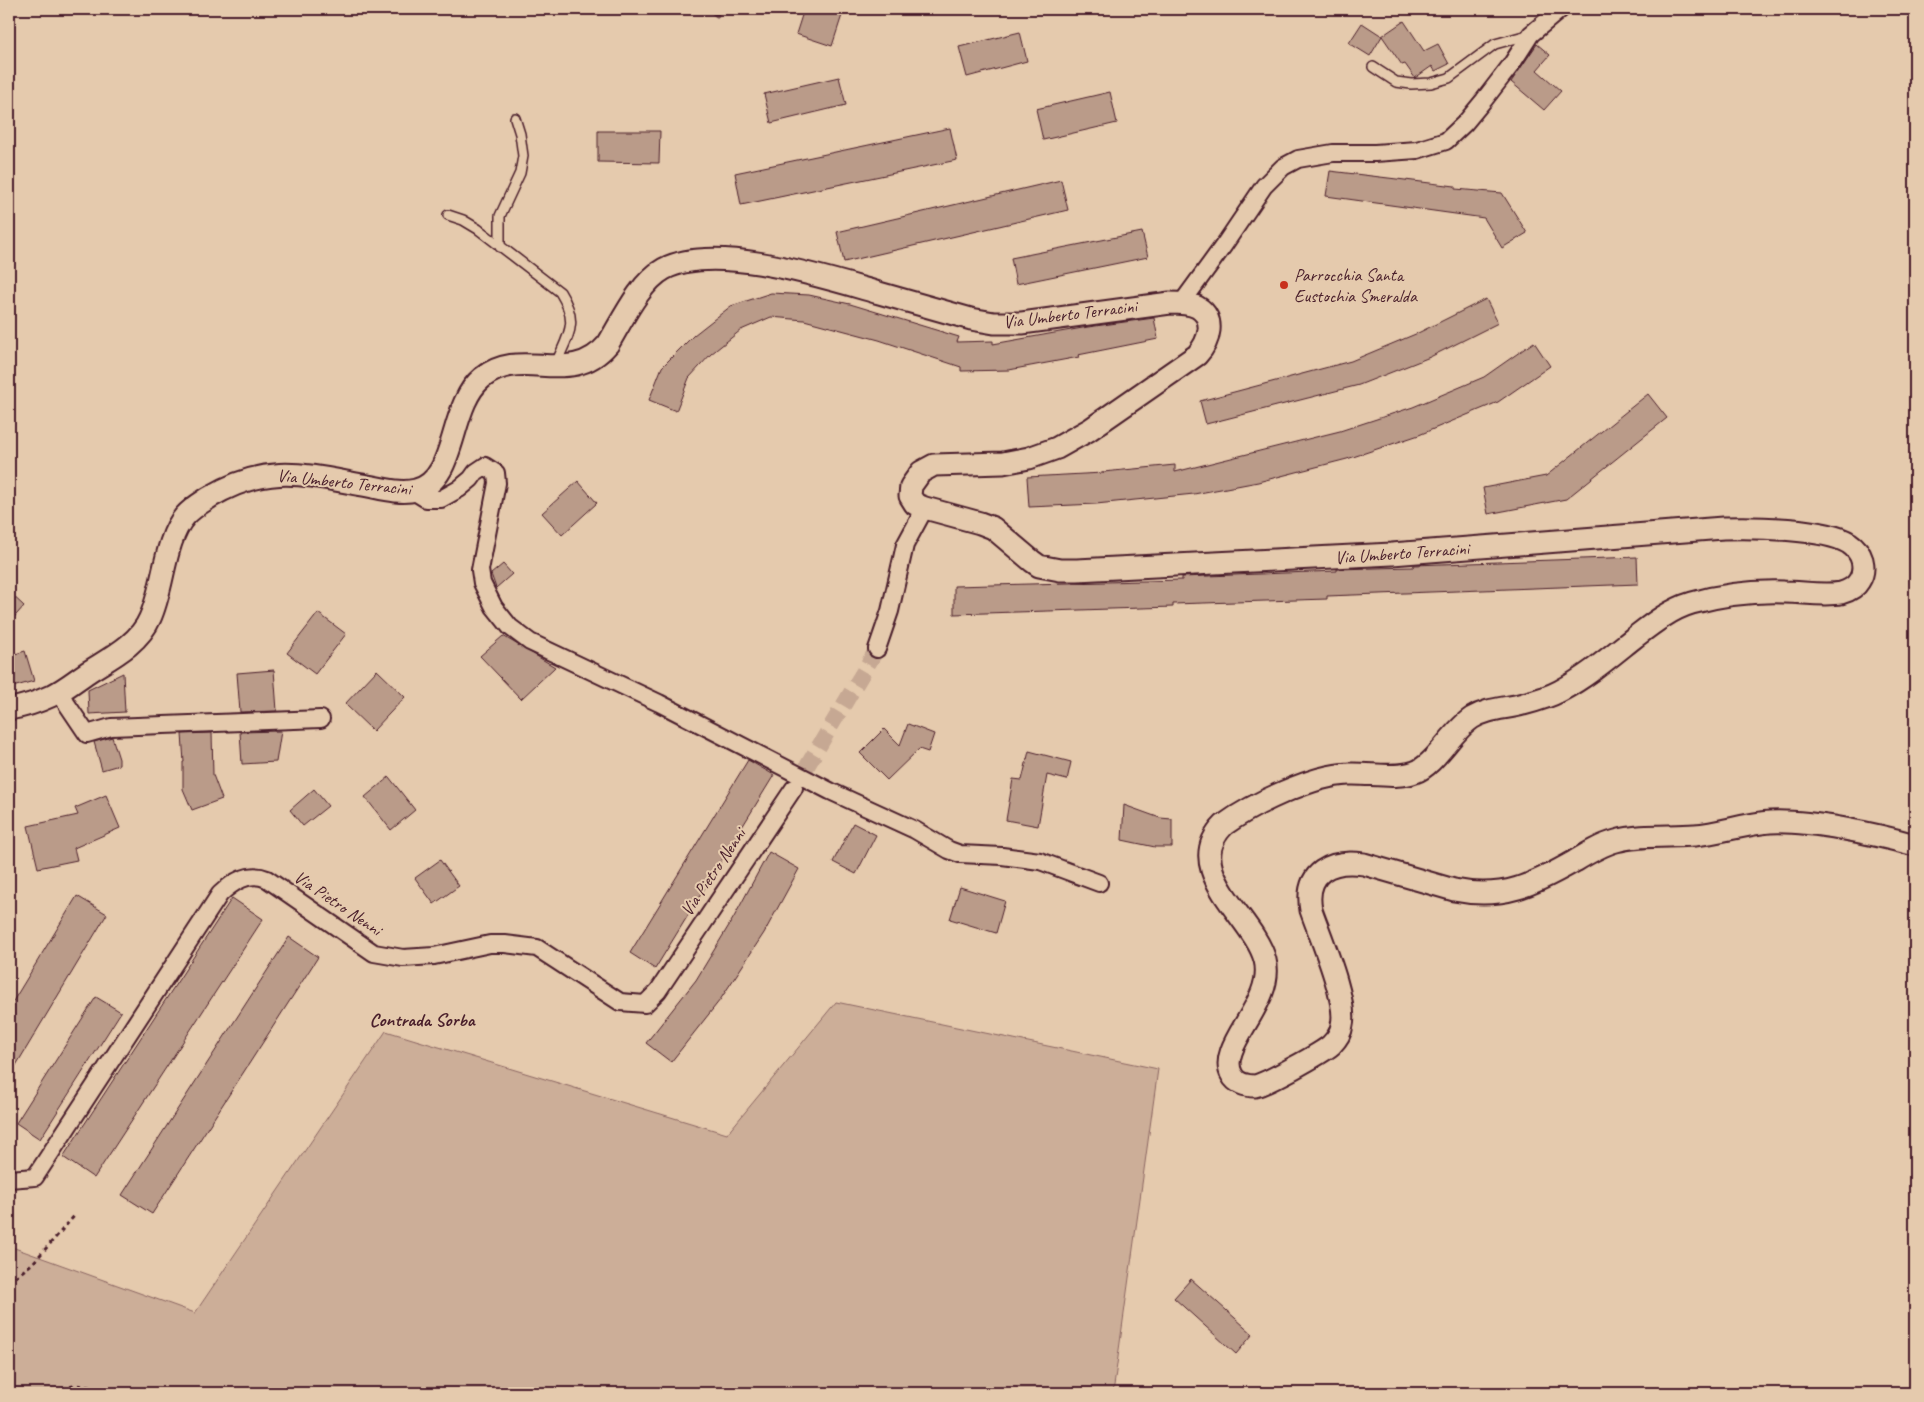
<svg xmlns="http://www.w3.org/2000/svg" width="1924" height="1402" font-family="Caveat,sans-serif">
<rect width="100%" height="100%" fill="#e5caad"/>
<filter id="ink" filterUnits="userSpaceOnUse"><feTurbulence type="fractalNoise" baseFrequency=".02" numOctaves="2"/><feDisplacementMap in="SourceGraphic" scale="10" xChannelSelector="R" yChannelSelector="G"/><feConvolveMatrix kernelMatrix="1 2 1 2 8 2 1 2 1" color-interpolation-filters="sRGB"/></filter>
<g filter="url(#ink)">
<polygon fill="#ccae98" stroke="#8b6662" points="836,1002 1158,1069 1113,1393 9,1393 9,1246 195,1313 386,1031 727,1134"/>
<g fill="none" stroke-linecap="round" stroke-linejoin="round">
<polyline stroke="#845f5c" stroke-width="5" points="710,9 717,15"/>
</g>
<g fill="#ba9b89" stroke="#4a1f2b">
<polygon points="804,9 844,9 832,46 796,34"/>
<polygon points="1404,21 1424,51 1438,44 1449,64 1435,71 1432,66 1415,78 1405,64 1402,65 1382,36"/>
<polygon points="1362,23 1382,36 1370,56 1349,43"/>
<polygon points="1020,32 1027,61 967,77 959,47"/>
<polygon points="1537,44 1550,55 1537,70 1561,91 1544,110 1511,82"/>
<polygon points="839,77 846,105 771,123 764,94"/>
<polygon points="1110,92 1117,123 1043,140 1036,109"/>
<polygon points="950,128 957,160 741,205 735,173"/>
<polygon points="598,131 660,131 659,163 598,162"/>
<polygon points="1330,171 1455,186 1455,189 1502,193 1527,233 1502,248 1484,218 1326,196"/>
<polygon points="1061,180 1068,210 844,262 837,232"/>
<polygon points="1142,232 1148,257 1016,284 1011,258"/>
<polygon points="771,293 809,295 850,304 959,337 957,342 993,341 993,344 1088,327 1154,318 1158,339 1078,355 1079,357 1009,370 961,371 961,367 879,340 804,320 771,317 741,330 711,354 689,378 676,411 649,400 662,367 694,335 731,306"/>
<polygon points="1486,299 1498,323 1430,357 1359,385 1206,424 1200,401 1351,361 1418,333"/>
<polygon points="1534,342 1550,366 1498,402 1419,435 1347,459 1258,482 1194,494 1096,504 1029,507 1027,477 1103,473 1103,472 1175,465 1175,472 1340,431 1413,407 1484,377"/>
<polygon points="1648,394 1667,418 1566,499 1488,514 1483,488 1546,476"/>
<polygon points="578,481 597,503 562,535 542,513"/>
<polygon points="1637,557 1638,584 1327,596 1327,599 1173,604 1173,607 954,614 954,586 1182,580 1182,577 1337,571 1337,569 1413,567 1414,565"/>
<polygon points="503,564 512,574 496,588 491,574"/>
<polygon points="9,592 24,606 9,623"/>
<polygon points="318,613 346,634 315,674 287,653"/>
<polygon points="503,636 555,667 521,699 480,656"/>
<polygon points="25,651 34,681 9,688 9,656"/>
<polygon points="274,670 277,711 240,712 237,673"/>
<polygon points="377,670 405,697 373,731 345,704"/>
<polygon points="123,673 125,712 89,714 88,690"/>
<polygon points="908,724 934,734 928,752 919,749 887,780 860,753 884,729 900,745"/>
<polygon points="281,731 276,762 242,764 240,732"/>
<polygon points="212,733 213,775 222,799 192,810 183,789 183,762 184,762 182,734"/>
<polygon points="112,737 119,759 119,765 102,770 94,742"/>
<polygon points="1029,751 1071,762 1067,780 1047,775 1038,826 1006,820 1013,779 1022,780"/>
<polygon points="748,760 774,775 655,969 630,953"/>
<polygon points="389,777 415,810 391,830 365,797"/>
<polygon points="314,789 328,806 303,826 290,810"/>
<polygon points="106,795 120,828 74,848 77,860 38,868 28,826 78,815 75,808"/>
<polygon points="1124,805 1160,818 1172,819 1172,847 1155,847 1122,840"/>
<polygon points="853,823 876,835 856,874 833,862"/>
<polygon points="769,852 799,869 764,933 720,1000 671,1062 646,1043 696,980 734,917"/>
<polygon points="440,860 459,886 434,904 415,878"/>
<polygon points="960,887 1005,901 996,933 950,919"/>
<polygon points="77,896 107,914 9,1077 9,1008"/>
<polygon points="232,898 263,919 94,1178 63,1157"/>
<polygon points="289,937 318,957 152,1214 122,1195"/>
<polygon points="96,997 121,1012 40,1139 16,1123"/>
<polygon points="1191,1279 1253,1334 1236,1354 1174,1298"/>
</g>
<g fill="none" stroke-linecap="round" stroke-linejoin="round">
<polyline stroke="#c6a893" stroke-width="16" stroke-dasharray="16 8" stroke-linecap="butt" points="794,788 877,649"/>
<g stroke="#4a1f2b" stroke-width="12">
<g id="service">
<polyline points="1373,67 1396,82 1411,84 1431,83 1449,78 1495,44 1531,34"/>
<path d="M448,215L463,220L478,229L560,292C580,324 568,334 555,366"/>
<polyline points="500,247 500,216 520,173 523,156 520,134 515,118"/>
</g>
</g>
<g stroke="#4a1f2b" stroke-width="20">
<g id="minor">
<polyline points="1181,304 1224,245 1264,186 1283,167 1298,159 1333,153 1375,153 1417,150 1446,141 1465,123 1484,100 1511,65 1531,34 1561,9"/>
<polyline points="413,491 426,499 441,499 459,489 471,479 476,472 485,466 496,473 497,483 480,570 482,583 494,607 510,627 530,642 659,703 830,791 915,830 949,850 960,854 1002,856 1040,861 1099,883"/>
<polyline points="877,649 890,611 905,545 925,508"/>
<polyline points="58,691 87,734 111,727 321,719"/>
<path d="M9,1179L35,1177L220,894C233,882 249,871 267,879L374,953L403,958L434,956L490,944H505L537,948L620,1002L645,1004L658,991L794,788"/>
</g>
</g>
<g stroke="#4a1f2b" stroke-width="25">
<path id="tertiary" d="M9,709C23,707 38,702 51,696C64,690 76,680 88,672C110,658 139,644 150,618C164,588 164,540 185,516C192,508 201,503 210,497C269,462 306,475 368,486C383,489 401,494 416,490C458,480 448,406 482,378C522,345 570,389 608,344C622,321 640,282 664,269C715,242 826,278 879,293C910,302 940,310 971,319L994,323H1022L1170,303C1179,303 1189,303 1197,307C1217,318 1209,342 1197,355L1089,430L1057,448L1029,458L1003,463L934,465L921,472L911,486L910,496L915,504L925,508L980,523L993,528L1032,561L1039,566L1060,570H1077L1392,554L1723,528C1752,527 1825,528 1849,543C1855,547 1860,553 1862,560C1864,568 1863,575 1859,581C1855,588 1848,591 1841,593C1822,596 1802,592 1784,592C1754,591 1721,595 1692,603C1671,609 1652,624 1635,637C1611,656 1588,676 1560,691C1549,697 1535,701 1523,704C1505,709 1488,708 1472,718C1452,731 1435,765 1415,772C1397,779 1369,773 1349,774C1313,775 1253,804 1224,825C1179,870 1254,917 1265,960C1276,1003 1215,1046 1232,1075C1236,1083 1246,1086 1255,1086C1266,1084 1322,1053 1331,1045C1336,1040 1341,1033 1342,1025C1348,1001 1320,936 1311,910C1304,872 1331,859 1364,864L1454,890C1503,900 1533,885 1575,861C1588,853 1601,845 1616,841C1641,834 1669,837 1695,835C1720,833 1744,824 1770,822C1811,820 1875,834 1915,845"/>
</g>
<g stroke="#4a1f2b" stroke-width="3" stroke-dasharray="4 4" stroke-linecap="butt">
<polyline points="9,1282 33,1263 76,1214"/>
<polyline points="47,1393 77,1385 125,1393"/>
</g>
<use href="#service" stroke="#e5caad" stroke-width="9"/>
<use href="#minor" stroke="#e5caad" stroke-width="16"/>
<use href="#tertiary" stroke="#e5caad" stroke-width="21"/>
</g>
</g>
<circle fill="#c8321e" stroke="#e5caad" stroke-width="2" cx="1284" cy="285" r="5"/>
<g text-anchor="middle" stroke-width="4" stroke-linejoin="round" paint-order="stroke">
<g font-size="18" fill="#4a1f2b" stroke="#e5caad" text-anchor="start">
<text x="1294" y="281">Parrocchia Santa<tspan x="1294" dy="21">Eustochia Smeralda</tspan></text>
</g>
<g font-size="18" fill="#4a1f2b" stroke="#e5caad">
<text transform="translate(1070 314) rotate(-7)" y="6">Via Umberto Terracini</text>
<text transform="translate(344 482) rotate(6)" y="6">Via Umberto Terracini</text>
<text transform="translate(1402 553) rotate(-4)" y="6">Via Umberto Terracini</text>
<text transform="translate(713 872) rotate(-56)" y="6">Via Pietro Nenni</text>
<text transform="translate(338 903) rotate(34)" y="6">Via Pietro Nenni</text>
</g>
<g font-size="19" font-weight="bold" fill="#4a1f2b" stroke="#e5caad">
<text x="422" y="1026">Contrada Sorba</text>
</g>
</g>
<rect width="1924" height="1402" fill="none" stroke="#e5caad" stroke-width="30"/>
<rect x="15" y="15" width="1894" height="1372" fill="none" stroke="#4a1f2b" stroke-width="2" filter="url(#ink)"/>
</svg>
